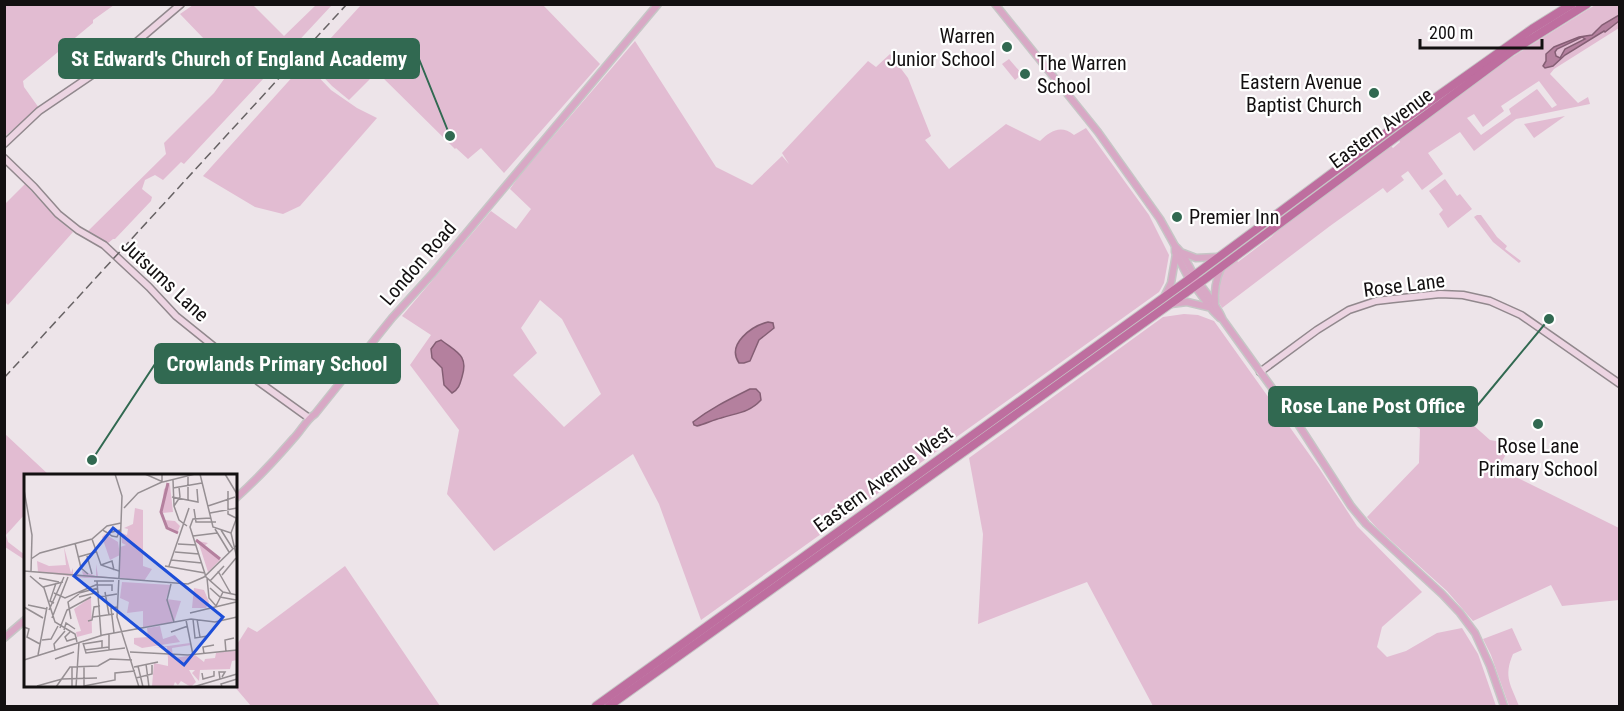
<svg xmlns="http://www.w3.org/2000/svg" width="1624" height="711" font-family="'Roboto Condensed',sans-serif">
<rect width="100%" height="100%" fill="#ede4e9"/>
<g fill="#e2bcd2" fill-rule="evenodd">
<polygon points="4,5 114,5 93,20 93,23 23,81 24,87 39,108 5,136"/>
<polygon points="193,5 253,5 284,36 316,5 332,5 184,164 181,162 163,180 155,175 145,180 142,189 152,197 151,201 115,239 113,239 107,244 87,232 166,154 164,143 214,93 232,68 180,14"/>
<polygon points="543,5 600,64 504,173 481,148 468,159 456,148 455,149 377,72 349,100 332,86 309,62 361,5"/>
<path d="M1595,5H1619V28L1554,69L1550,74L1578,103L1588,97L1590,104L1516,119L1474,151L1460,132L1428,153L1443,174L1422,190L1408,171L1401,176L1404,180L1387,193L1383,188L1330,226L1222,308L1217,299L1219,279L1223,271L1237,260L1238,262L1271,237L1278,230L1382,153L1391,146L1393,148L1400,142L1399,140L1509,59ZM1539,81L1557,105L1552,108L1537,89L1509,109L1511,114L1481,135L1467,118L1474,114L1483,127L1504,111L1501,106Z"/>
<path d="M635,41L716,167L752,185L782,156L789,164L782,153L868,61L876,67L890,54L908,78L931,136L925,140L949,169L1006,124L1040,141C1050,131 1061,124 1074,135L1086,128L1149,215L1169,255L1164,283L1159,292L701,620L659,504L633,454L494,551L447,494L459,430L410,365L431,335L402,316L491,211L516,229L531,209L510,189L519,176ZM540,300L562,319L601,394L564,427L513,375L537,353L521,328Z"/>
<polygon points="1009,59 1022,74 1015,80 1002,64"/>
<polygon points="305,63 331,90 357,108 377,118 300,206 283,214 255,207 203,176"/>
<polygon points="1565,116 1534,138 1524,124"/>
<polygon points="1445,179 1457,196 1460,194 1472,209 1448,228 1439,214 1443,210 1429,191"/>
<polygon points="25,184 56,218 73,232 8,305 4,301 5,204"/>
<polygon points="1477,215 1481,215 1497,237 1507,246 1505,249 1521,261 1519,263 1493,242 1474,217"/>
<polygon points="1184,314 1198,315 1214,321 1319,468 1357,526 1422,592 1382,627 1377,647 1387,657 1406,651 1437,633 1462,628 1478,654 1496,706 1153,706 1087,582 978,624 983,534 969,458 1163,317"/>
<polygon points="1421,405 1447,417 1455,409 1490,440 1512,444 1498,468 1619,528 1619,600 1562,606 1551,585 1473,621 1447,591 1377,528 1367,517 1419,463 1420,429 1409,423"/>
<polygon points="5,434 49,475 26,476 25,514 6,535 8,542 25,555 25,560 5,547"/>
<polygon points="345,566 440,706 251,706 234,686 236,646 248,627 257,632"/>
<path d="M1512,628L1522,650L1513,654C1503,677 1511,685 1519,706H1509L1491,655L1483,639Z"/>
</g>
<g fill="#b4809e" stroke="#845e74" stroke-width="1.5" fill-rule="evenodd">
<path d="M1619,15V21L1605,32L1604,31L1565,55L1553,66L1545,68L1543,66L1546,61V54L1554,47L1579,37L1592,35L1602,25ZM1582,37L1585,39L1565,49L1560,58L1556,56L1555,52L1557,49Z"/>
<path d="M768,322L773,323L774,328L759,340L750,361L744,363H739C726,344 752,326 768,322Z"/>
<path d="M441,340C456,352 469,355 462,377C460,384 459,389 452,393L444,385L442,368L432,358L431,349L436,342Z"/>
<path d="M750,389H756L760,393L761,400C749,413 736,413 721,418C713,420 705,424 697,426L694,425L693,422C711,408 730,399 750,389Z"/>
</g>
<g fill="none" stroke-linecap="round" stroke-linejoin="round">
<g stroke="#91888d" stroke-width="9">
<g id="secondary">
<polyline points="4,144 39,111 120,56 181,4"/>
<polyline points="4,158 34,187 58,214 78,230 104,245 149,287 176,316 248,374 309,418"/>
<polyline points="1260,372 1317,330 1349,310 1376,301 1393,299 1440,294 1463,295 1490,301 1521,315 1620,384"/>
</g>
</g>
<g stroke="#c6c6c6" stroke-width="9">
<g id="primary">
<polyline points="995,4 1098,132 1160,219 1175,246 1175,252 1188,277 1213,311 1220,318"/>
<path d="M1175,246C1184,253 1188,265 1194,275C1203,290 1216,303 1223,320L1298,424L1351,506L1366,524L1442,594L1460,613L1475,633L1490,666L1504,706"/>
<polyline points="1183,253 1196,258 1217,257"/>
<polyline points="1165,295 1171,283 1176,254"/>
<polyline points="1171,304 1187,302 1208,307"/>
<path d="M1215,305C1214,293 1216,279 1221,268"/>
<path d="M236,498C256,480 275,460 293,439C301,431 306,420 315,414L392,318L432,274L658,4"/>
<polyline points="4,638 26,619"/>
</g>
</g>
<g stroke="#c6c6c6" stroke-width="10">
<g id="highway">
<polyline points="596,706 1184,283 1394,127 1532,29 1572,4"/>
<polyline points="609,706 1205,279 1512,51 1587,4"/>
</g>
</g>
<use href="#secondary" stroke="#ecd4e2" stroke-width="6"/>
<use href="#primary" stroke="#d8a8c5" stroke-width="6"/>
<use href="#highway" stroke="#be6e9f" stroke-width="8"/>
<polyline stroke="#676264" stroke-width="1.5" stroke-dasharray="9 4.5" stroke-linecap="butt" points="4,378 347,4"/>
</g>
<g fill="#316951" stroke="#fff" stroke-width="2">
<circle cx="1007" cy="47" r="6"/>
<circle cx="1025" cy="74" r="6"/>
<circle cx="1374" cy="93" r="6"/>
<circle cx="1177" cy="217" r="6"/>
<circle cx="1538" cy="424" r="6"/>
</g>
<g text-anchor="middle" stroke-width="4.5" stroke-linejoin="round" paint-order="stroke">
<g font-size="20" fill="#131011" stroke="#fff" text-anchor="end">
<text x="995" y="43">Warren<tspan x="995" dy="23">Junior School</tspan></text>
<text x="1037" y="70" text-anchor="start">The Warren<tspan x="1037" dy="23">School</tspan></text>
<text x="1362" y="89">Eastern Avenue<tspan x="1362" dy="23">Baptist Church</tspan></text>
<text x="1189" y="224" text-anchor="start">Premier Inn</text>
<text x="1538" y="453" text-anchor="middle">Rose Lane<tspan x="1538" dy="23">Primary School</tspan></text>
</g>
<g font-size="20" fill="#131011" stroke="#fff">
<text transform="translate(1381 128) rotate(-36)" y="7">Eastern Avenue</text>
<text transform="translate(418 263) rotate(-49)" y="7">London Road</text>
<text transform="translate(165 280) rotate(43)" y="7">Jutsums Lane</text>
<text transform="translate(1404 285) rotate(-7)" y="7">Rose Lane</text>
<text transform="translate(883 479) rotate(-36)" y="7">Eastern Avenue West</text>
</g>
</g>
<g transform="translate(24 474)">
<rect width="213" height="213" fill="#ede4e9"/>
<path d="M142,8L146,11L149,38L138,39L140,46L151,47L156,52L153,59L142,53L137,38L140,15L144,12ZM111,34L119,36V92L128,95L120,107L96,104V73L102,71L98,69V59L103,61L104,55L100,54L109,50ZM81,60L94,68L96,81L86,86L78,63ZM174,67L184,69L180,72L196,86L184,98ZM40,73L47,99L49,94V100L59,101L58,97L72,102V90L74,102L94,104H61L14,98L13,87L25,92L42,91ZM98,108L147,111L142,125L157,127L150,148L119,153V137L103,139L105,128L96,124ZM170,114L180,116L185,128L182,134H168ZM67,123L68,159L53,163L52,158L57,157L50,135ZM136,152L139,165L151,161L156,168L118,174L110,170V164L124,163L123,154ZM166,169L167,171L148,174L149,184L171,181L180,188L181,185L191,184L192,179L213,176V186L208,187L206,195L176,196L175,207L168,199L171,196H165L172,208L167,213L157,207L154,211L151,208L149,213L128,212L130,189L144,192V185L143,173L129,174Z" fill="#e2bcd2"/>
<path fill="none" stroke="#b4809e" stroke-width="3" d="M144,9L137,38L143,54L154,59M172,66L196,85"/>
<path fill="none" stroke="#968f93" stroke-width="1.5" d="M91,0L98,22L95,104M121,0L139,8L171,0M176,0L189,53L207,59M201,0L213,20M149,6L150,32L155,46L163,52M149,14L178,9M0,16L8,61L7,98M204,17V40L212,44M148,23L174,28L173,15M164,26V3M150,32L156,23L155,13M184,32L211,23M100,34L114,19L138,8V0M170,35L172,48H192M186,39L213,34M213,43L207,59L213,84M187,44L169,45L166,53L182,103L199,118L213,121M191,55L205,78M79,56L80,57L82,58L88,62L93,63L96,56L84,59M197,56L209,75M169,62L193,59M68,65L77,91L95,97M51,69L57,94L64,100M154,70L172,71M151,78L175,80M63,82L68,100M54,83L72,78M7,85L16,79L68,65L83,52L97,49M147,86L178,89M77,91L88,87L90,96M141,92L181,99M145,92L165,34M0,97L164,110L180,103L213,71M194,97L207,120M198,101L212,84M6,102L20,114L31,148L51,160L53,168M95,102L93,143L115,213M15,104L35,108M183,104L185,124L192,132L199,118M70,107H90M73,107L77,161M186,107L200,92M147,110L143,126L150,148M74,111H88V117M19,113L39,108M186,114L196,123L212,126M81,118L85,141M30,119L41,124L74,110M55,119L74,114M55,123L75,118M75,123L93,120M30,129L26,127L32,109M4,131L23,135M0,133L19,144M25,136L40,103M166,139L212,128M69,143L90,140M28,144L44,103M47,145L44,128L55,120M169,145L171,164L184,162M173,145L176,163M162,146L169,181M64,147L68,146L70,133L76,132M0,153L5,155L3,163L16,170M36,154L43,136L67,123M40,156L42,149L51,155M46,158L41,163L43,167L53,164M147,158L164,152M90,159L87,134L93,133M85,160V176L101,174M18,166L27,165L34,152M59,169L62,179L85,176M59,170L78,167V174M31,176L30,170L41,157M61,176L85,173M106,178L164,181L213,176M202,178L201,166L210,164M180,180L179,173L190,171M14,181L23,133M31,185L50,178M0,186L79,161L167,145L191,148L213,143M122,190L125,213M60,192V212M114,192L119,213M48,193V213M110,193L134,188M178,199L179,205L190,202V197M112,204L128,200V191M196,205L195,198H201L198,203M13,212L38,205L73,204M60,212L91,206V199L111,197M32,213L46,193L74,192L86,185L108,186M52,213L55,168M169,213L213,200M198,213L197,210L213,205"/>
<path fill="#1d4ed8" fill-opacity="0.15" stroke="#1d4ed8" stroke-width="3" d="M89,54L199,143L160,191L50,102Z"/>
<rect width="213" height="213" fill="none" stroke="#131011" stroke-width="3"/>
</g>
<path fill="none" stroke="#316951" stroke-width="2" d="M450 136L419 59M92 460L155 364M1549 319L1477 406"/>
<g fill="#316951" stroke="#fff" stroke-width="2">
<circle cx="450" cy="136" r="6"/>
<circle cx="92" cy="460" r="6"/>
<circle cx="1549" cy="319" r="6"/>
</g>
<g fill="#316951" stroke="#316951" stroke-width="2">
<rect x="59" y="39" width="360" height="39" rx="6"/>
<rect x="155" y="344" width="245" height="39" rx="6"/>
<rect x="1269" y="387" width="208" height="39" rx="6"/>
</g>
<g font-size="21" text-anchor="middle" font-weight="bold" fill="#fff">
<text x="239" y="66">St Edward's Church of England Academy</text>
<text x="277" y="371">Crowlands Primary School</text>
<text x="1373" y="413">Rose Lane Post Office</text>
</g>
<rect width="1624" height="711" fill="none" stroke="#131011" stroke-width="12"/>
<path d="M1420 39v9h122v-9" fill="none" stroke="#131011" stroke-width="3"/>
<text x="1429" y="39" font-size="18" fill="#131011" stroke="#ffffff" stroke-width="4.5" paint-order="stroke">200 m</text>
</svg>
